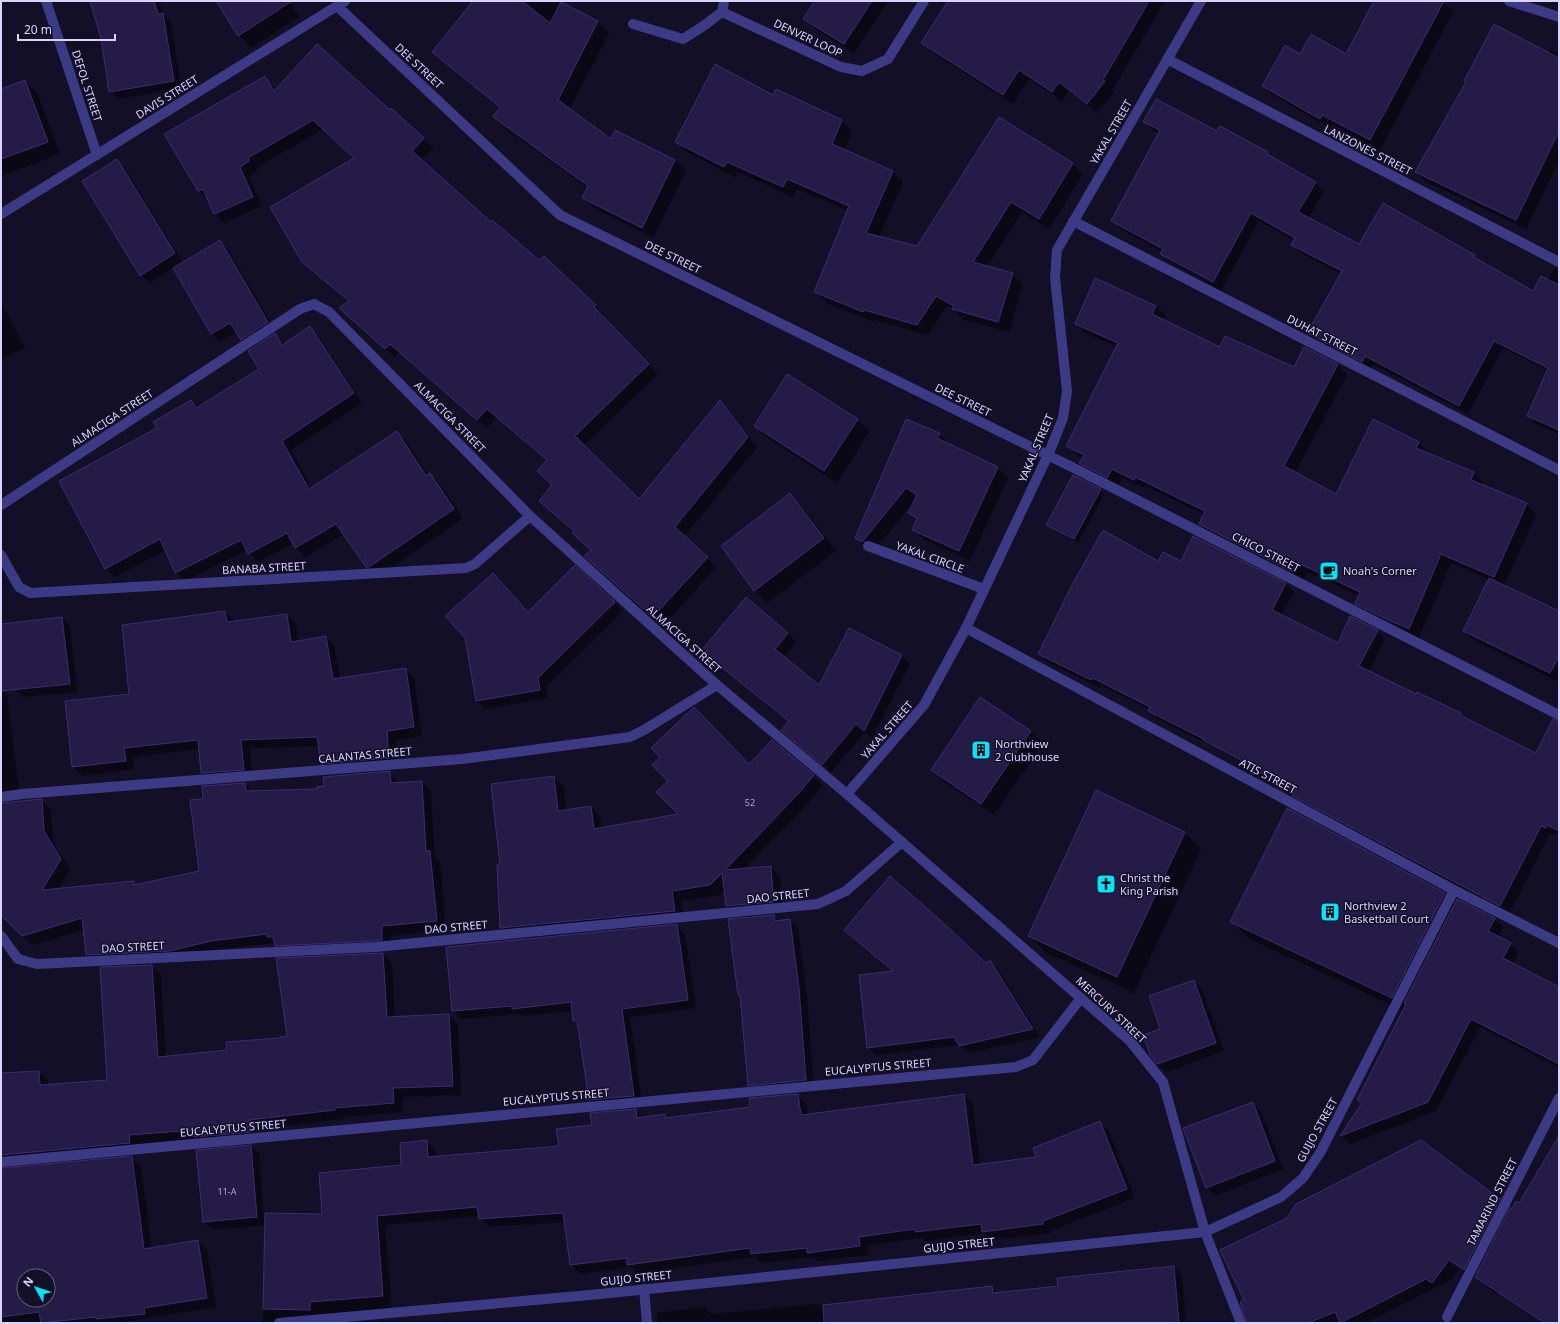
<svg xmlns="http://www.w3.org/2000/svg" width="1560" height="1324" font-family="'Noto Sans',sans-serif">
<rect width="100%" height="100%" fill="#130f26"/>
<g fill="#0007" fill-rule="evenodd">
<polygon points="91,1 159,1 163,14 171,22 181,88 118,99 110,91 102,37"/>
<polygon points="217,1 289,1 299,17 251,48 239,35"/>
<polygon points="475,1 520,1 524,4 525,1 557,1 598,22 609,33 569,110 611,140 615,131 675,160 686,171 653,238 594,208 583,198 588,188 505,128 494,117 501,108 444,62 434,52"/>
<polygon points="816,1 888,1 854,53 814,28 805,18"/>
<polygon points="949,1 1165,1 1112,90 1114,92 1097,113 1069,91 1062,101 1029,79 1013,104 932,52 922,43"/>
<polygon points="1375,1 1441,1 1453,12 1380,150 1332,124 1330,128 1273,95 1263,85 1300,55 1347,56"/>
<polygon points="1550,50 1559,54 1559,161 1526,229 1426,182 1416,172 1467,83 1465,81 1548,54"/>
<polygon points="265,77 276,90 390,111 391,109 433,148 421,160 491,223 595,306 604,315 603,317 658,374 583,446 639,500 720,402 729,411 757,447 684,537 716,567 663,626 595,565 592,550 574,532 540,500 553,486 548,461 497,417 487,428 399,352 395,357 350,317 349,302 312,270 355,159 323,129 256,168 258,171 249,176 262,206 224,223 215,213 208,200 199,191"/>
<polygon points="24,81 37,93 60,154 1,176 1,90"/>
<polygon points="774,96 841,121 852,131 844,151 892,171 903,182 879,237 917,247 1072,164 1083,174 1049,229 1022,212 987,267 1012,274 1023,284 1009,332 964,320 954,310 947,306 928,335 874,320 874,322 826,303 816,292 848,211 797,189 793,197 738,172 735,177 687,152 676,141"/>
<polygon points="1144,122 1217,133 1220,127 1268,153 1274,159 1315,183 1324,191 1308,219 1360,245 1475,255 1483,263 1534,293 1548,281 1555,268 1559,269 1559,434 1536,424 1528,416 1548,371 1503,348 1468,414 1373,364 1370,369 1316,341 1308,333 1341,274 1301,253 1293,245 1295,241 1259,221 1221,290 1170,262 1161,254 1162,252 1121,229 1113,221 1159,133 1153,130"/>
<polygon points="116,161 125,169 183,263 220,241 228,250 276,331 250,348 236,332 220,342 212,334 173,268 149,283 141,275"/>
<polygon points="1,301 25,348 1,360"/>
<polygon points="1156,306 1165,316 1163,320 1220,348 1295,368 1305,348 1338,365 1347,375 1295,473 1337,496 1374,421 1419,443 1428,452 1428,454 1474,473 1483,483 1482,485 1526,504 1536,514 1504,586 1559,612 1559,682 1475,641 1464,631 1489,580 1451,563 1419,638 1394,628 1366,613 1356,604 1360,596 1307,572 1303,581 1210,534 1200,524 1204,515 1145,486 1144,488 1122,478 1117,487 1090,473 1081,463 1083,458 1077,455 1068,446 1117,347 1085,333 1076,323"/>
<polygon points="310,328 319,337 362,403 291,450 312,488 397,432 406,441 428,475 430,474 439,483 463,518 379,576 376,576 367,567 344,534 305,557 294,544 258,562 247,550 185,581 176,572 166,550 115,577 105,568 158,429 191,401 198,408 261,369 275,335 284,344"/>
<polygon points="857,419 869,432 837,483 768,438 755,426"/>
<polygon points="939,434 950,444 998,468 1008,478 970,561 924,540 913,529 917,521 909,513 914,501 873,552 867,549 856,538"/>
<polygon points="1100,490 1104,494 1078,543 1051,528 1047,524"/>
<polygon points="790,495 802,507 836,551 767,603 755,590"/>
<polygon points="1193,537 1286,584 1294,592 1281,616 1339,645 1377,631 1385,639 1369,672 1460,714 1465,718 1536,754 1559,743 1559,834 1556,833 1554,835 1550,833 1509,914 1302,804 1294,796 1295,793 1257,774 1251,768 1210,745 1158,719 1150,710 1101,685 1100,688 1047,662 1039,653 1159,563 1181,562"/>
<polygon points="493,574 529,613 614,602 623,611 546,687 548,698 485,709 477,701"/>
<polygon points="225,612 234,622 287,615 296,624 298,642 326,637 334,646 340,679 405,669 414,678 422,736 396,740 398,767 331,772 322,763 319,746 250,748 252,778 211,782 202,773 200,749 133,757 134,769 82,776 73,767 130,695"/>
<polygon points="62,618 70,626 77,692 23,697 15,689"/>
<polygon points="849,629 902,656 910,664 872,738 865,732 831,772 782,730 790,722 711,659 703,651 788,633 796,642 783,657 820,687"/>
<polygon points="1,690 7,696 20,798 7,801 6,804 41,800 51,810 53,842 70,870 58,889 133,882 137,886 200,872 204,800 245,784 253,792 318,790 389,772 399,784 422,782 431,792 435,857 440,861 446,930 391,936 392,949 285,955 274,943 96,964 86,955 84,930 32,945 1,913"/>
<polygon points="1030,731 1043,744 994,815 944,782 932,770"/>
<path d="M772,741L823,785L808,804L744,869L771,867L780,877L782,911L737,916L727,906L725,889L720,895L681,901L684,921L511,938L501,928V866L554,777L564,787L566,810L591,807L600,817L602,829L680,815L749,765ZM771,876H773L775,907H773Z"/>
<polygon points="1185,833 1201,849 1134,993 1045,952 1029,936"/>
<polygon points="1445,894 1455,904 1494,919 1503,927 1498,937 1510,944 1519,952 1513,965 1559,988 1559,1068 1480,1027 1436,1111 1350,1144 1342,1136 1363,1104 1358,1100 1404,1011 1248,938 1232,922"/>
<polygon points="774,916 779,922 789,920 798,928 807,997 814,1088 757,1093 749,1085 741,997 739,995"/>
<polygon points="677,925 685,934 696,1008 630,1017 642,1104 598,1108 590,1100 579,1026 574,1021 573,1011 521,1016 519,1014 461,1019 453,1011"/>
<polygon points="854,938 986,965 990,961 998,969 1040,1037 969,1053 960,1045 876,1055 868,1047 894,972"/>
<path d="M383,954L392,963L395,1018L449,1015L458,1025L461,1095L402,1097L403,1112L343,1117L344,1119L258,1129L259,1141L198,1139L138,1144L139,1152L6,1166L5,1169L131,1157L141,1167L152,1249L198,1241L207,1250L216,1307L117,1323H42V1322L1,1323V1074L39,1072L48,1081V1085L108,1081L151,966L161,975L166,1057L228,1051L288,1037ZM24,1276H48V1300H24Z"/>
<polygon points="1194,981 1202,989 1224,1051 1166,1072 1158,1064 1161,1029"/>
<polygon points="797,1095 806,1104 808,1115 964,1095 973,1104 980,1166 1038,1158 1100,1123 1109,1132 1135,1198 1052,1230 1052,1233 992,1240 985,1233 925,1241 922,1238 868,1245 869,1255 817,1261 813,1257 761,1263 755,1257 637,1273 631,1267 580,1274 571,1265 565,1222 489,1227 479,1216 385,1225 392,1316 311,1323 263,1323 266,1225 212,1230 204,1222 251,1146 259,1154 264,1219 323,1216 402,1166 426,1141 435,1150 436,1158 560,1147 593,1125 636,1110 643,1118 664,1115 668,1119 751,1108"/>
<polygon points="1253,1103 1261,1111 1283,1169 1215,1196 1207,1187"/>
<polygon points="1559,1138 1559,1305 1503,1284 1497,1294 1485,1286 1475,1276 1473,1278 1459,1269 1451,1280 1366,1323 1248,1323 1499,1200 1510,1211 1513,1210 1519,1204"/>
<polygon points="1174,1267 1182,1275 1186,1323 658,1323 656,1313 705,1307 712,1314 817,1304 820,1306 992,1287 998,1293 1059,1287"/>
<polygon points="1543,1315 1554,1323 1539,1323"/>
<polygon points="384,1321 386,1323 363,1323"/>
</g>
<g fill="#241b47" stroke="#3b2d73" fill-rule="evenodd">
<polygon points="90,1 154,1 158,14 163,13 174,81 109,92 101,38"/>
<polygon points="216,1 292,1 238,36"/>
<polygon points="473,1 522,1 550,23 561,2 598,21 558,100 611,139 615,130 675,160 642,228 582,198 588,186 493,117 500,107 432,52"/>
<polygon points="815,1 872,1 844,44 803,19"/>
<polygon points="948,1 1149,1 1103,80 1105,81 1087,104 1059,82 1052,92 1019,70 1003,95 921,43"/>
<polygon points="1374,1 1444,1 1370,140 1322,115 1320,119 1262,86 1285,45 1300,54 1311,34 1346,54"/>
<polygon points="1494,24 1559,58 1559,131 1516,220 1415,172 1466,82 1464,81"/>
<polygon points="317,44 390,110 391,108 424,138 412,151 491,222 492,220 539,260 544,256 596,305 594,307 649,364 575,436 639,499 720,400 748,437 675,527 708,557 653,617 584,556 591,550 572,533 574,531 539,501 552,485 537,471 547,460 487,409 477,420 390,344 385,349 339,308 349,301 302,262 270,207 354,158 313,120 248,158 249,161 240,167 253,197 214,214 203,189 198,191 164,134 265,76 274,91"/>
<polygon points="715,64 773,95 776,89 842,120 832,144 893,171 866,233 917,246 999,117 1073,163 1039,219 1011,202 973,262 1013,273 998,322 952,309 954,306 936,296 917,325 864,310 863,312 814,292 849,206 787,179 783,187 727,162 724,167 675,142"/>
<polygon points="25,80 48,142 1,159 1,89"/>
<polygon points="1156,99 1217,131 1220,126 1268,152 1267,154 1316,182 1298,212 1359,244 1383,203 1475,255 1474,257 1533,291 1541,276 1559,285 1559,430 1527,416 1548,368 1494,341 1459,406 1365,356 1362,362 1307,333 1342,271 1291,245 1295,238 1251,213 1213,282 1160,254 1163,249 1111,221 1160,130 1143,122"/>
<polygon points="117,159 175,253 140,276 82,181"/>
<polygon points="220,240 268,322 241,340 230,323 211,334 173,268"/>
<polygon points="1095,278 1156,306 1152,314 1220,347 1225,336 1294,367 1304,347 1338,364 1284,466 1336,494 1373,419 1419,442 1416,448 1474,472 1471,480 1527,503 1494,577 1441,554 1409,629 1384,618 1355,604 1360,592 1298,563 1293,572 1199,524 1205,511 1135,477 1134,480 1112,469 1107,478 1079,463 1084,455 1066,446 1118,343 1075,324"/>
<polygon points="310,326 354,393 282,441 309,489 397,431 426,476 430,473 454,509 369,567 366,567 336,524 295,548 287,533 248,554 241,540 175,573 160,539 105,569 59,481 157,428 153,422 191,400 196,408 259,369 248,351 275,333 282,345"/>
<polygon points="787,374 858,419 824,471 754,426"/>
<polygon points="906,419 940,433 937,438 998,467 959,551 912,530 917,518 908,513 917,495 906,488 862,542 855,538"/>
<polygon points="1073,475 1101,489 1074,539 1046,525"/>
<polygon points="790,493 824,538 754,591 721,546"/>
<polygon points="1103,530 1158,561 1163,552 1181,561 1193,536 1286,583 1272,610 1338,643 1350,616 1378,630 1359,666 1416,694 1417,692 1461,713 1460,715 1536,753 1553,719 1559,721 1559,831 1547,825 1546,828 1541,826 1500,906 1292,796 1295,790 1247,766 1248,764 1203,740 1204,739 1148,711 1150,707 1093,678 1091,680 1038,654 1072,585"/>
<polygon points="575,565 615,602 538,678 540,690 476,701 465,638 445,616 493,573 528,612"/>
<polygon points="1489,578 1559,611 1559,656 1550,673 1463,631"/>
<polygon points="746,597 788,633 775,649 819,685 849,628 902,655 864,731 856,724 822,765 781,730 789,721 701,651"/>
<polygon points="225,611 227,622 287,614 291,642 326,636 333,679 406,668 414,727 387,731 389,758 321,764 317,737 241,740 244,770 201,773 198,740 124,748 126,761 72,767 65,701 129,694 122,625"/>
<polygon points="62,617 70,684 1,691 1,624"/>
<polygon points="980,697 1031,731 981,804 931,770"/>
<polygon points="694,707 749,764 772,740 814,775 798,794 725,870 771,866 773,902 726,906 722,873 710,885 672,891 675,911 500,928 497,865 500,865 491,784 554,776 558,811 591,806 594,829 678,814 656,792 668,781 652,765 660,757 651,748"/>
<polygon points="390,771 391,783 422,781 426,851 430,851 437,921 382,926 382,940 375,941 275,946 273,937 267,937 267,934 211,941 169,951 86,955 82,918 22,936 1,915 1,803 42,799 44,831 61,859 42,890 134,881 134,885 199,871 190,800 203,799 202,786 245,783 246,791 317,789 317,787 324,786 323,777"/>
<polygon points="1096,790 1185,832 1117,977 1028,936"/>
<polygon points="1287,808 1445,893 1392,998 1230,922"/>
<polygon points="890,876 938,918 986,963 990,960 1033,1029 959,1046 954,1037 867,1048 859,975 893,971 844,930"/>
<polygon points="1457,899 1495,918 1488,931 1511,943 1503,958 1559,987 1559,1064 1471,1019 1428,1102 1340,1136 1362,1103 1357,1100 1406,1004 1404,1003"/>
<polygon points="774,915 775,921 790,919 799,988 806,1080 748,1086 740,995 738,995 728,919"/>
<polygon points="677,924 688,1000 622,1009 634,1096 589,1100 577,1021 573,1021 571,1002 512,1009 512,1006 452,1011 446,947"/>
<polygon points="383,953 387,1017 449,1014 453,1086 393,1088 394,1103 335,1108 335,1110 249,1120 250,1132 194,1137 194,1130 129,1135 130,1143 1,1155 1,1073 39,1071 40,1085 107,1080 100,967 152,965 158,1057 227,1050 226,1042 280,1038 280,1037 287,1036 276,958"/>
<polygon points="1194,980 1216,1043 1157,1064 1150,1055 1143,1035 1160,1029 1149,996"/>
<polygon points="798,1094 801,1115 964,1094 973,1165 1036,1157 1033,1148 1100,1121 1127,1189 1043,1221 1043,1224 982,1232 981,1224 915,1232 915,1229 859,1237 860,1246 807,1253 807,1248 751,1254 750,1248 627,1265 627,1258 570,1265 563,1213 479,1219 477,1207 377,1216 383,1296 310,1302 310,1310 263,1309 265,1213 322,1214 319,1173 401,1165 400,1143 427,1140 428,1157 559,1146 556,1129 592,1125 590,1113 636,1109 637,1118 665,1114 665,1118 750,1107 749,1098"/>
<polygon points="1253,1102 1275,1161 1206,1188 1183,1128"/>
<polygon points="1559,1136 1559,1323 1545,1323 1475,1277 1510,1207 1512,1209 1516,1201 1519,1203"/>
<polygon points="1421,1140 1500,1199 1464,1270 1449,1260 1432,1283 1426,1279 1340,1323 1335,1312 1308,1323 1247,1323 1240,1302 1244,1300 1220,1250 1287,1218 1296,1204"/>
<polygon points="251,1145 257,1217 203,1222 196,1150"/>
<path d="M132,1156L144,1249L198,1240L207,1298L144,1308L145,1314L96,1319V1317L41,1323L39,1312L1,1317V1168ZM24,1276H48V1300H24Z"/>
<polygon points="1174,1266 1179,1323 824,1323 823,1305 992,1286 993,1293 1058,1286 1057,1278"/>
</g>
<g fill="none" stroke-linecap="round" stroke-linejoin="round">
<g stroke="#3d3a85" stroke-width="10">
<polyline points="46,1 97,155"/>
<polyline points="1509,1 1559,17"/>
<polyline points="337,6 560,215 1076,469 1559,715"/>
<polyline points="722,12 841,67 862,71 888,59 924,1"/>
<polyline points="633,24 683,39 702,27 722,12 724,1"/>
<polyline points="1167,59 1559,262"/>
<polyline points="1,214 345,1"/>
<polyline points="1073,221 1559,470"/>
<polyline points="1,505 300,309 314,304 329,312 530,516 717,685 841,789 1130,1041 1163,1082 1205,1232 1241,1323"/>
<polyline points="868,546 984,589"/>
<polyline points="1,555 19,587 30,593 466,568 475,564 530,516"/>
<polyline points="966,628 1454,890 1559,943"/>
<polyline points="847,794 924,705 966,628 1048,455 1063,418 1067,391 1055,278 1057,250 1201,1"/>
<polyline points="1,797 22,794 462,759 630,737 644,730 717,685"/>
<polyline points="1,936 18,959 37,964 375,947 818,904 846,891 902,842"/>
<polyline points="1,1162 1016,1067 1033,1060 1081,998"/>
<polyline points="644,1289 647,1323"/>
<polyline points="1447,1317 1559,1098"/>
<polyline points="279,1323 590,1295 1205,1232 1281,1197 1303,1178 1320,1153 1454,890"/>
</g>
</g>
<defs>
<g id="cafe-square" transform="scale(1)"><rect x="-9" y="-9" width="18" height="18" rx="4" fill="#00e5ff" stroke="#130f26"/><path d="M-5.5-4.5H6V0H3Q3 3.5 0 3.5H-2.5Q-5.5 3.5-5.5 0ZM3-3.2v2h1.7v-2ZM-6 4.5H4V6H-6Z" fill="#111"/></g>
<g id="building-square" transform="scale(1)"><rect x="-9" y="-9" width="18" height="18" rx="4" fill="#00e5ff" stroke="#130f26"/><path d="M-4-6H4V6H1V3H-1V6H-4ZM-2.5-4.3h1.7v1.8h-1.7ZM.8-4.3h1.7v1.8H.8ZM-2.5-1h1.7V.8h-1.7ZM.8-1h1.7V.8H.8Z" fill="#111"/></g>
<g id="church-square" transform="scale(1)"><rect x="-9" y="-9" width="18" height="18" rx="4" fill="#00e5ff" stroke="#130f26"/><path d="M-1.2-6h2.4v3.5h3.3v2.4h-3.3V6h-2.4V-.1h-3.3v-2.4h3.3Z" fill="#111"/></g>
</defs>
<g fill-rule="evenodd">
<use href="#cafe-square" x="1329" y="571"/>
<use href="#building-square" x="981" y="750"/>
<use href="#church-square" x="1106" y="884"/>
<use href="#building-square" x="1330" y="912"/>
</g>
<g text-anchor="middle" stroke-width="3" stroke-linejoin="round" paint-order="stroke">
<g font-size="9" fill="#aca6d1">
<text x="750" y="806">52</text>
<text x="227" y="1195">11-A</text>
</g>
<g font-size="11" fill="#d9d4ff" stroke="#130f26">
<text transform="translate(808 38) rotate(25)" y="4">DENVER LOOP</text>
<text transform="translate(419 66) rotate(43)" y="4">DEE STREET</text>
<text transform="translate(87 86) rotate(72)" y="4">DEFOL STREET</text>
<text transform="translate(167 97) rotate(-32)" y="4">DAVIS STREET</text>
<text transform="translate(1111 132) rotate(-60)" y="4">YAKAL STREET</text>
<text transform="translate(1368 150) rotate(27)" y="4">LANZONES STREET</text>
<text transform="translate(673 257) rotate(26)" y="4">DEE STREET</text>
<text transform="translate(1322 335) rotate(27)" y="4">DUHAT STREET</text>
<text transform="translate(963 400) rotate(26)" y="4">DEE STREET</text>
<text transform="translate(450 417) rotate(45)" y="4">ALMACIGA STREET</text>
<text transform="translate(112 418) rotate(-33)" y="4">ALMACIGA STREET</text>
<text transform="translate(1036 448) rotate(-67)" y="4">YAKAL STREET</text>
<text transform="translate(1266 552) rotate(27)" y="4">CHICO STREET</text>
<text transform="translate(930 557) rotate(20)" y="4">YAKAL CIRCLE</text>
<text transform="translate(264 568) rotate(-3)" y="4">BANABA STREET</text>
<text transform="translate(684 639) rotate(42)" y="4">ALMACIGA STREET</text>
<text transform="translate(887 730) rotate(-49)" y="4">YAKAL STREET</text>
<text transform="translate(365 755) rotate(-5)" y="4">CALANTAS STREET</text>
<text transform="translate(1268 776) rotate(28)" y="4">ATIS STREET</text>
<text transform="translate(778 896) rotate(-6)" y="4">DAO STREET</text>
<text transform="translate(456 927) rotate(-5)" y="4">DAO STREET</text>
<text transform="translate(133 947) rotate(-3)" y="4">DAO STREET</text>
<text transform="translate(1111 1010) rotate(43)" y="4">MERCURY STREET</text>
<text transform="translate(878 1067) rotate(-5)" y="4">EUCALYPTUS STREET</text>
<text transform="translate(556 1097) rotate(-5)" y="4">EUCALYPTUS STREET</text>
<text transform="translate(233 1128) rotate(-5)" y="4">EUCALYPTUS STREET</text>
<text transform="translate(1317 1130) rotate(-61)" y="4">GUIJO STREET</text>
<text transform="translate(1492 1202) rotate(-63)" y="4">TAMARIND STREET</text>
<text transform="translate(959 1245) rotate(-6)" y="4">GUIJO STREET</text>
<text transform="translate(636 1278) rotate(-6)" y="4">GUIJO STREET</text>
</g>
<g font-size="11" fill="#d9d4ff" stroke="#130f26" text-anchor="start">
<text x="1343" y="575">Noah's Corner</text>
<text x="995" y="748">Northview<tspan x="995" dy="13">2 Clubhouse</tspan></text>
<text x="1120" y="882">Christ the<tspan x="1120" dy="13">King Parish</tspan></text>
<text x="1344" y="910">Northview 2<tspan x="1344" dy="13">Basketball Court</tspan></text>
</g>
</g>
<rect width="1560" height="1324" fill="none" stroke="#d9d4ff" stroke-width="4"/>
<g transform="translate(36 1288) rotate(309)"><circle r="19" fill="#130f26" stroke="#625e7d"/>
<path d="M0-3L7 15L0 10L-7 15Z" fill="#00e5ff"/>
<text y="-6" font-size="11" font-weight="bold" text-anchor="middle" fill="#d9d4ff">N</text>
</g>
<path d="M18 34v6h97v-6" fill="none" stroke="#d9d4ff" stroke-width="2"/>
<text x="24" y="34" font-size="12" fill="#d9d4ff" stroke="#130f26" stroke-width="3" paint-order="stroke">20 m</text>
</svg>
